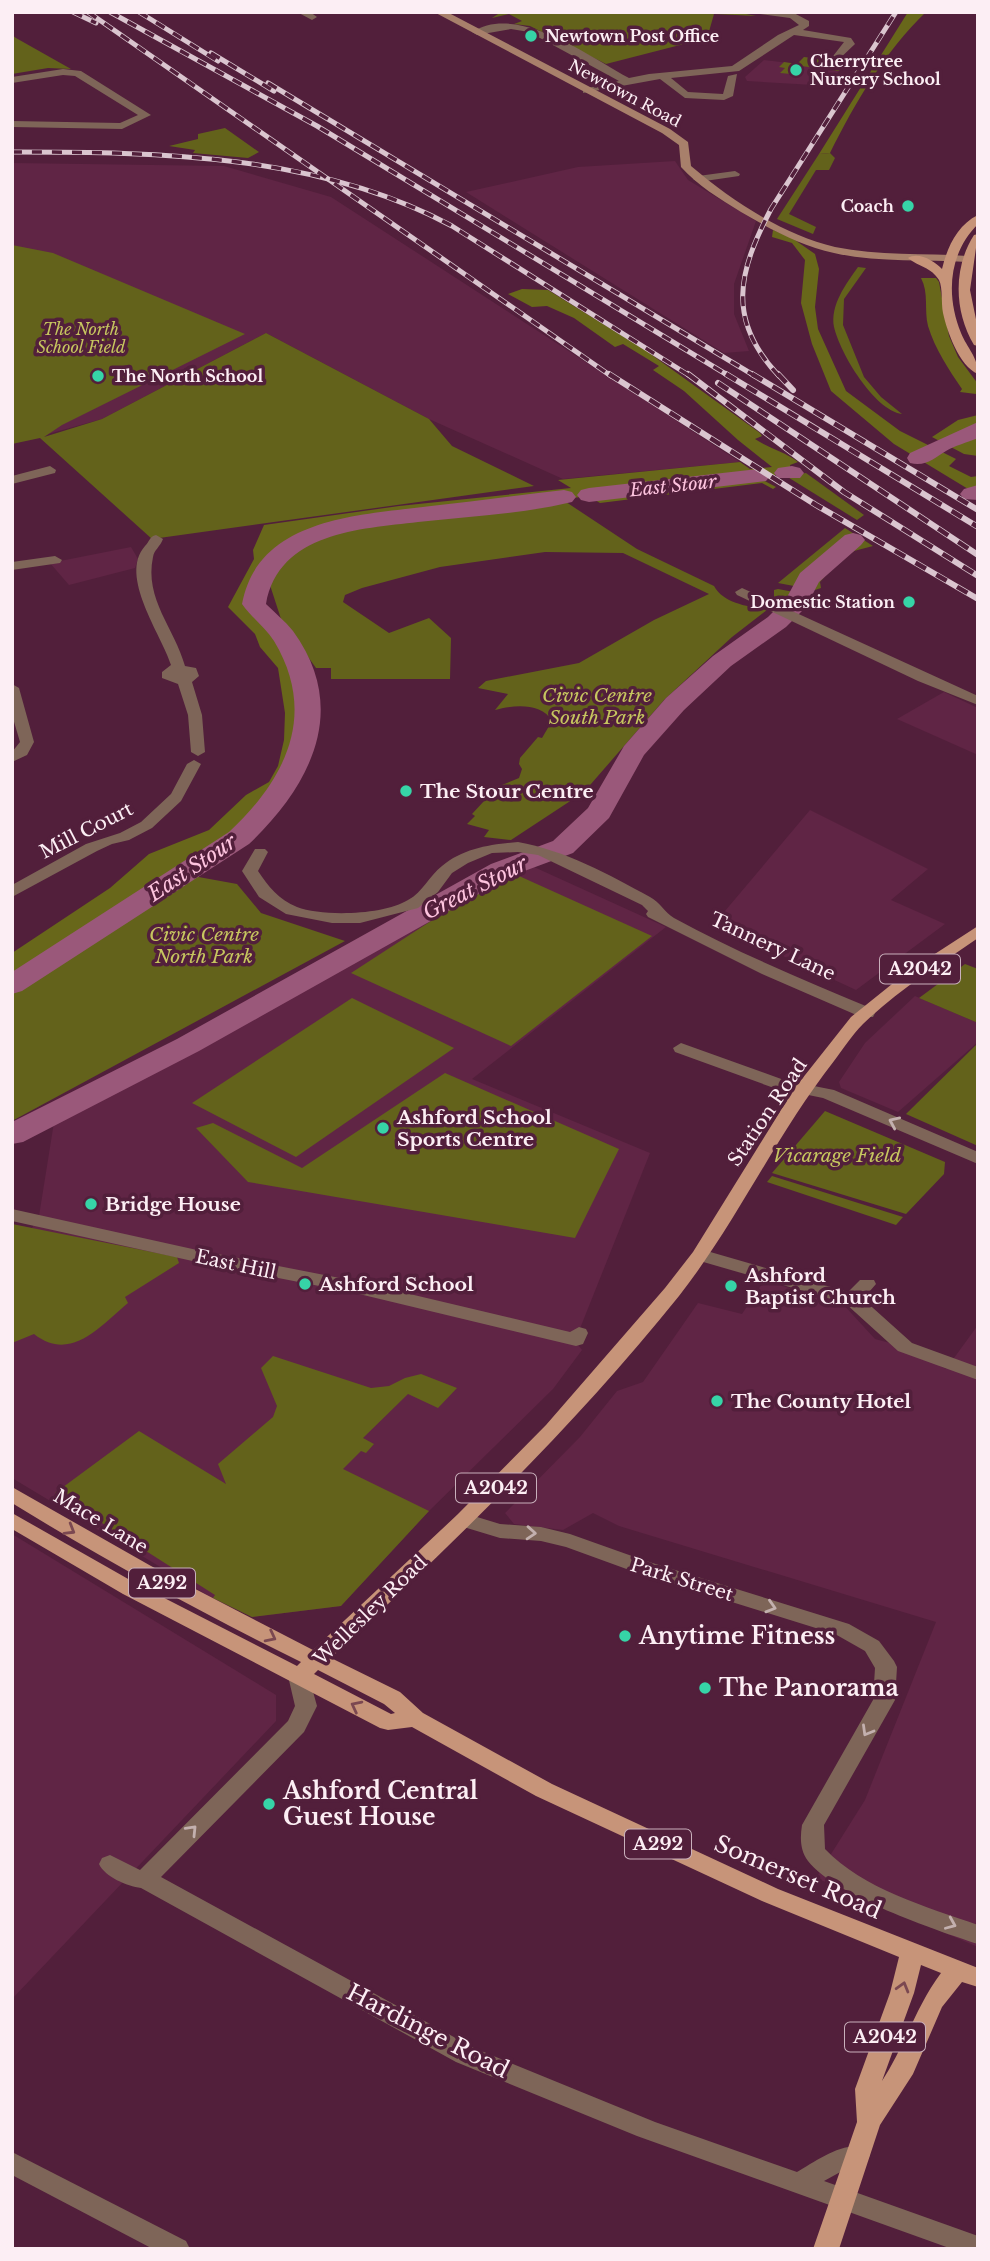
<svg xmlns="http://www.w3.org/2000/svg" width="990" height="2261" font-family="'Libre Baskerville',serif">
<rect width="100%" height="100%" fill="#521f3b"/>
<g fill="#602545">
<polygon points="804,57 839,62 836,68 840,69 831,86 747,81 745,77 764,60 797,64"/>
<polygon points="675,161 688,180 756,221 734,284 734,314 749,351 724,353 466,192 578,167"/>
<polygon points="12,163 224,166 331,197 740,462 563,479 429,419 266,333 102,419 12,444"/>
<polygon points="131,547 138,559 135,568 69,585 50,563"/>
<polygon points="944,692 978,708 978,755 897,719"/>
<polygon points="810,810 928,869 891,900 945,924 856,990 714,924"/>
<polygon points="523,862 666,927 472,1079 650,1153 575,1341 582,1350 553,1389 429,1511 341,1606 252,1617 207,1595 12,1478 12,1224 32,1228 39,1216 55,1116"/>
<polygon points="915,996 978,1023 978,1042 898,1112 841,1088 839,1082 865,1043"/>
<polygon points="764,1281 841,1302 875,1339 905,1347 946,1369 978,1325 978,1947 816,1878 865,1800 936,1622 619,1526 593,1513 563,1530 514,1524 505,1513 580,1437 617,1391 643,1382 698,1303 742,1314"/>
<polygon points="12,1534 276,1695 276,1721 12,1999"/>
</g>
<g fill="#63621b">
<polygon points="501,12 736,12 756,16 714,14 708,35 684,44 606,64 530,26 514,24 522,21 509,14 492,18"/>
<polygon points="12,35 16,38 71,69 48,68 12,74"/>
<polygon points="804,57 839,62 836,68 840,69 839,71 801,66 791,74 780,73 785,68 779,67 784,62 797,64"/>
<polygon points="225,128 259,152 248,158 193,153 195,150 169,146 198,139 198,134"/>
<polygon points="830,153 835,158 829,170 816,170 789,214 816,227 813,234 777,219 819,154"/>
<polygon points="12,245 53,253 245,334 62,425 44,437 102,419 266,333 429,419 452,446 534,486 152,539 40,438 12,444"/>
<path d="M858,267L866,268L844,299L843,325L864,377L881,397L902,414C874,410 840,353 834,327C830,305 846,284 858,267Z"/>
<polygon points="806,473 864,515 857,520 786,476"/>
<path d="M563,500L637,549L714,586C724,604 748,606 767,610L732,637L664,700L584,792L511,840L484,837L489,830L467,824L475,816L472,814L497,787L519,778L522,769L519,764L520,758L538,737L542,738L552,721C542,702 512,705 495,710L508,694L478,688L486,681L579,663L654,620L709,594L623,553L545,552L440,567L362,588L345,595L343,602L389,633L429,618L451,638L450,679H331V668H316L281,619L269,582L279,563L303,543L365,525Z"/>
<polygon points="845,528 873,546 854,551 836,564 820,582 821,588 815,590 778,583"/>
<polygon points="778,589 810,595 821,602 817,605 809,603 800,607 804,609 799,611 774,600 774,590"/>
<polygon points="508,871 652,936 511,1046 351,973"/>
<polygon points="193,876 237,884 261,913 345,941 12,1121 12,991"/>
<polygon points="965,964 978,969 978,1023 919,998"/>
<polygon points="352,998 454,1048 296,1157 192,1103"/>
<polygon points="978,1043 978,1146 906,1114"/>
<polygon points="445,1073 619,1149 575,1238 248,1182 196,1128 213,1123 302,1168"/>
<polygon points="825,1111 945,1162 944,1174 906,1214 772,1173"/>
<polygon points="772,1176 903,1217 896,1225 767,1182"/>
<path d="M12,1224L177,1257L179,1263L125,1297L128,1303C100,1326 71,1363 34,1334L12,1343Z"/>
<polygon points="273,1356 371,1388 389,1386 405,1378 421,1374 457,1388 438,1408 408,1394 363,1438 374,1444 366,1453 361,1451 343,1469 429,1511 341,1606 252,1617 213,1598 215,1595 55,1493 139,1431 226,1484 218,1464 273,1417 277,1406 261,1368"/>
</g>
<g fill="#68671a">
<path d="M908,12H926C885,51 855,103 830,153L819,154Z"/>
<polygon points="773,230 792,238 815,254 819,269 815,307 818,329 846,391 900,431 956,459 949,466 971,477 978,476 978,495 894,444 831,391 812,344 801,303 805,260 792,243 772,237"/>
<path d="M921,278H936L939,282L949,336L958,357L978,384L976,394L960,392L962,389C949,370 935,349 928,326C924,310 929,293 921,278Z"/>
<path d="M522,289L548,290L645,350L760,433L762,436L755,439C770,449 784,451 798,462L790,465L792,473L343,524L301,539L263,577L258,610L283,635L299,667L309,708L297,763L253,826L215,856L12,982V953L110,888L149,854L209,830L246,795L269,782L278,766L284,740L285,713L278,668L260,647L255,634L228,607L254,559L253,550L264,525L399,506L571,488L558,480L740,462L750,469L772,467L738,440L684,391L653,370L659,366L623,344L615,347L574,318L547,306L532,307L508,294Z"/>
<polygon points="978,415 978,456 964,454 932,437 958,420"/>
<polygon points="759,478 776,487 773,489 762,483 600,503 590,497"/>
</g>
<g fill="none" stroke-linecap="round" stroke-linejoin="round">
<g fill="#9a587a" fill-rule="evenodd">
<path d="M978,422V438C969,442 953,446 946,451C934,458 926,467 910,463L907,458L910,453Z"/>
<polygon points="792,466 800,468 804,473 800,478 778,478 774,473 778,468"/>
<polygon points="758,469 766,471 770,476 766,481 589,502 581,500 577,495 581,490 589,488"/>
<polygon points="978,485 978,500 964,499 960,494 964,489"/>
<path d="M564,490L572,492L576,497L572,502C523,514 469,516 418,522C360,529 279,532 266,604C275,613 285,621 293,631C350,709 311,785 249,844L22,991L12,994V972L229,832C286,779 318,714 274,641C265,627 251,617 242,604C258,517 361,515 431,506C475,501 520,495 564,490Z"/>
<polygon points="853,533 861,535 865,540 861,545 819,582 806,607 786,627 731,666 684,710 644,755 609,818 573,853 511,876 199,1051 23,1142 12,1144 12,1122 177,1039 491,864 553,841 588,808 624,746 666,698 713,656 768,617 786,599 800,573 845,535"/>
</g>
<g fill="#7e6558" fill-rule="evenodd">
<polygon points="297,12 310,12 317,17 312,20"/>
<path d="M744,12H792L809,21V26L803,30L851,38L855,44L835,63L830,60L844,42L794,35L739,71L671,78L688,92L723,94L728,76L737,74L733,96L724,100L685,98L660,79L583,93V89L619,81L529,32L511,29L477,35L472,32C518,3 588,56 629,78L649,74L732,66L778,35L799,25L790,18Z"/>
<polygon points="63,69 81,71 151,115 122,129 12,127 12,121 120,123 138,115 75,76 63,75 12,83 12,77"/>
<polygon points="735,171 740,174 739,176 698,182 693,179 698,176"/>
<polygon points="50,466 56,470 55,473 12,484 12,476"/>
<path d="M156,535L163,539C160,547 154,550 153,557C144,599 175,629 185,666L196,668L199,676L192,682L202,715L205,752L198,756L191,752L188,715L178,684L162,678V672L171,665C162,635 118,576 145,546C150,541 149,537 156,535Z"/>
<polygon points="55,556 62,560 60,563 12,570 12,562"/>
<polygon points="742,588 978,696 978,705 918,681 737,595 735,592"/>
<polygon points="12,684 19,688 34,742 27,755 12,762 12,752 20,742 12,715"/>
<polygon points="194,760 201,764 181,801 152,828 129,840 112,844 97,851 12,897 12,885 86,844 120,833 141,822 171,794 187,764"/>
<path d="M518,842C564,850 610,875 650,897C660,902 665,913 674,918C738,953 806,981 873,1009L875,1013L873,1017H861L762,974L648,917L646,914L648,911L642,905L538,855L518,852L492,853L468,863L452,873L438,892L418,908L360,923H332L286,914L259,897L242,871L255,849H265L268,852L258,871C268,886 279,900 297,907C323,917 384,915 408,900C423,892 429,876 442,866C463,848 492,844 518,842Z"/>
<polygon points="681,1043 784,1080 834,1090 978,1152 978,1164 823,1098 774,1088 675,1052 673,1048"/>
<polygon points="12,1209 197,1250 355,1281 570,1332 579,1327 586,1329 588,1333 583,1344 576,1346 355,1293 197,1262 12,1221"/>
<polygon points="700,1249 848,1292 860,1280 874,1280 876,1284 863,1299 912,1343 978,1367 978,1380 898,1351 845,1303 693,1259 691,1255"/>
<path d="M464,1513L500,1524L541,1527L570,1534L646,1561L849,1624L879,1641L894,1661L897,1667L895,1700L824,1825L825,1849C863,1889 927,1907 978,1925V1944C935,1930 835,1896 808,1861C800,1850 800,1838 802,1825L873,1700L875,1668L865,1651L835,1634L632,1571L566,1547L541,1541L500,1538L457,1525L454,1520L457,1515Z"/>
<path d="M299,1668L307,1670L317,1706L304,1732L161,1877L474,2048L655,2122L797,2172C816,2161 844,2140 867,2148L870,2155L867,2162L844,2170L824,2181L978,2236V2249H952L637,2136L456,2062L141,1888C127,1886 105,1877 99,1864L102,1858L110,1855L140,1870L288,1721L295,1706L288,1676L291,1670Z"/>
<polygon points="12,2152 186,2241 190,2249 153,2249 12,2175"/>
</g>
<path fill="#a8806b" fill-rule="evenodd" d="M434,12H447L670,129L688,142L691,166C731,200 783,235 835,247C878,256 924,253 968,256L974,259L968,262C924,259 878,263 834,253C801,246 770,229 741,212C720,199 697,185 681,167L679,145L662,133Z"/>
<g fill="#c79479" fill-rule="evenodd">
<path d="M978,215V224C948,254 946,296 961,333C967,348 978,357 978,374C959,366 947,331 943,313C941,303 943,288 939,280C931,267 919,267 908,258C918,251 935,261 942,269C947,248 957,225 978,215Z"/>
<path d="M978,234L970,290L978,329V346L974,345C954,311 953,268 974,235Z"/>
<path d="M978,926V938C939,965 897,991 863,1024C852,1035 843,1049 834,1061C776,1135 737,1222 679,1296C574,1427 453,1543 331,1658L400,1692L423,1713L552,1784L778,1889L978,1968V1987L962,1982L942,2007L913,2074L880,2125L839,2249H813L857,2122L855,2089L890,1993L899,1957L762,1901L536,1796L412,1727L388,1730L380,1728L123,1594L12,1529V1513L137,1584L297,1666L301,1662C202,1613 106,1561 12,1503V1487L151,1566L313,1650L457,1515L546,1425L665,1288L693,1252L794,1089L851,1017L907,972ZM318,1670L384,1704L395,1713L391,1714L314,1674ZM921,1965L941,1973C916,2006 905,2046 882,2081L914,1993Z"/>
</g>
<g stroke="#dac5cf" stroke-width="5">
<g id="rail-far1">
<polyline points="73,12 96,23"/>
<polyline points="88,12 611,376"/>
<polyline points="110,12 317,126 729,376"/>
<polyline points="139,12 218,61"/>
<polyline points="211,53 274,91"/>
<polyline points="268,83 755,376"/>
<path d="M12,152C160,152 318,154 452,226L690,376"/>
<path d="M779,376C726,320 738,272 771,209L896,12"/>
</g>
</g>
<g stroke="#dac5cf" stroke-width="6">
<g id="rail">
<polyline points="609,374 816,505 978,599"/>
<polyline points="688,374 844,492 978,576"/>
<polyline points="726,374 978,527"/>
<polyline points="752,374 978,510"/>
<polyline points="778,374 793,390"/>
<polyline points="718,383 978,555"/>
</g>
</g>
<use href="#rail-far1" stroke="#521f3b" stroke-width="3.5" stroke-dasharray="10" stroke-linecap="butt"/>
<use href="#rail" stroke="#521f3b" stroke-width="4.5" stroke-dasharray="12" stroke-linecap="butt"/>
</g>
<defs><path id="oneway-chevron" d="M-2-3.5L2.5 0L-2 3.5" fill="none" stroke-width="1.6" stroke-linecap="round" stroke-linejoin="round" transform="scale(1.75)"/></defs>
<g stroke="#c3b0ae">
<use href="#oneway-chevron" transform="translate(894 1122) rotate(-156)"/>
<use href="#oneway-chevron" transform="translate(531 1533) rotate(4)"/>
<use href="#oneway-chevron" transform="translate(771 1607) rotate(17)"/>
<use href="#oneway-chevron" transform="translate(867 1731) rotate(120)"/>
<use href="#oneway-chevron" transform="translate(192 1830) rotate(-46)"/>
<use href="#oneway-chevron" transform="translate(951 1924) rotate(23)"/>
</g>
<g stroke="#7b4851">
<use href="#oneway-chevron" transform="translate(70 1530) rotate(31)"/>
<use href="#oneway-chevron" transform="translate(271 1637) rotate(27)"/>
<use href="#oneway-chevron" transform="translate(356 1706) rotate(-153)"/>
<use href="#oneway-chevron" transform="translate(903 1987) rotate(-74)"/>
</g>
<g fill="#36d4a7" stroke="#521f3b" stroke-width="2.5">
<circle cx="531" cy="36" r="7"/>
<circle cx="796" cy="70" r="7"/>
<circle cx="908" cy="206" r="7"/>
<circle cx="98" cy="376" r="7"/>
<circle cx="909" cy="602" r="7"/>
<circle cx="406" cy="791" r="7"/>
<circle cx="383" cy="1128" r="7"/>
<circle cx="91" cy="1204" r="7"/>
<circle cx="305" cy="1284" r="7"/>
<circle cx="731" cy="1286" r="7"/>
<circle cx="717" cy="1401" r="7"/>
<circle cx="625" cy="1636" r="7"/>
<circle cx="705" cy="1688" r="7"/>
<circle cx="269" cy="1804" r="7"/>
</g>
<g text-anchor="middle" stroke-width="7" stroke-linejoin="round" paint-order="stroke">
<g font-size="16" font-weight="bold" fill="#fceef4" stroke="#521f3b" text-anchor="start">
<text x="545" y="42">Newtown Post Office</text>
<text x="810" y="67">Cherrytree<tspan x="810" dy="18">Nursery School</tspan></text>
<text x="894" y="212" text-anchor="end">Coach</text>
<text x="112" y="382">The North School</text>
<text x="895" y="608" text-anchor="end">Domestic Station</text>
</g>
<g font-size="16" fill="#fceef4" stroke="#521f3b">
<text transform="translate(625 93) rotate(28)" y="6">Newtown Road</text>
</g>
<g font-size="16" font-style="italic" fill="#c6c65f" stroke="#521f3b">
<text x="81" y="335">The North<tspan x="81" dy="18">School Field</tspan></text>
</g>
<g font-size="18" font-style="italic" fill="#fec4df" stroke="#521f3b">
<text transform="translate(673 486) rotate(-6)" y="6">East Stour</text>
</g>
<g fill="#521f3b" stroke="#c9b0bc" stroke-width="2">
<rect x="880" y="954.5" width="80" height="29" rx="5"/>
<rect x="456" y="1473.5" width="80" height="29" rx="5"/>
<rect x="129" y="1568.5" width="66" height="29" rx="5"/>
<rect x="625" y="1829.5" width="66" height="29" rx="5"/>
<rect x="845" y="2022.5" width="80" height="29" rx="5"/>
</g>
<g font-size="18" font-weight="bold" fill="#fceef4">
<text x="920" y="975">A2042</text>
<text x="496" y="1494">A2042</text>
<text x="162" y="1589">A292</text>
<text x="658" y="1850">A292</text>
<text x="885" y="2043">A2042</text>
</g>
<g font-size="19" font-style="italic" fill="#c6c65f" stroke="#521f3b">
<text x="597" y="702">Civic Centre<tspan x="597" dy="22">South Park</tspan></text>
<text x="204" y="941">Civic Centre<tspan x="204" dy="22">North Park</tspan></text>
<text x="837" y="1162">Vicarage Field</text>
</g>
<g font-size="19" font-weight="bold" fill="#fceef4" stroke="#521f3b" text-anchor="start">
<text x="420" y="798">The Stour Centre</text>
<text x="397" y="1124">Ashford School<tspan x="397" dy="22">Sports Centre</tspan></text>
<text x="105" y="1211">Bridge House</text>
<text x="745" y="1282">Ashford<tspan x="745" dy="22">Baptist Church</tspan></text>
<text x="319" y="1291">Ashford School</text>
<text x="731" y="1408">The County Hotel</text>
</g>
<g font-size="19" fill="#fceef4" stroke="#521f3b">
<text transform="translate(86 830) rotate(-27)" y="7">Mill Court</text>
<text transform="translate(773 946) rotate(25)" y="7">Tannery Lane</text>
<text transform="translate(767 1112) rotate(-56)" y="7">Station Road</text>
<text transform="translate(236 1264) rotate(12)" y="7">East Hill</text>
<text transform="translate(101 1521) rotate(31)" y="7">Mace Lane</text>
<text transform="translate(682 1579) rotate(17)" y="7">Park Street</text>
<text transform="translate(370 1610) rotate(-44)" y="7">Wellesley Road</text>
</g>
<g font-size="21" font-style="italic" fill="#fec4df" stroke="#521f3b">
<text transform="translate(192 868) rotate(-34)" y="7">East Stour</text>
<text transform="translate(475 888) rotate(-27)" y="7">Great Stour</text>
</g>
<g font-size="23" font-weight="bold" fill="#fceef4" stroke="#521f3b" text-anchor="start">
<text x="639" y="1644">Anytime Fitness</text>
<text x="719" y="1696">The Panorama</text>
<text x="283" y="1799">Ashford Central<tspan x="283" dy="26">Guest House</tspan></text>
</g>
<g font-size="23" fill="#fceef4" stroke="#521f3b">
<text transform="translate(798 1877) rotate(23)" y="8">Somerset Road</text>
<text transform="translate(428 2031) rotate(27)" y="8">Hardinge Road</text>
</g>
</g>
<rect width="990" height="2261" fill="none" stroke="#fceef4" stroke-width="28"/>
</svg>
